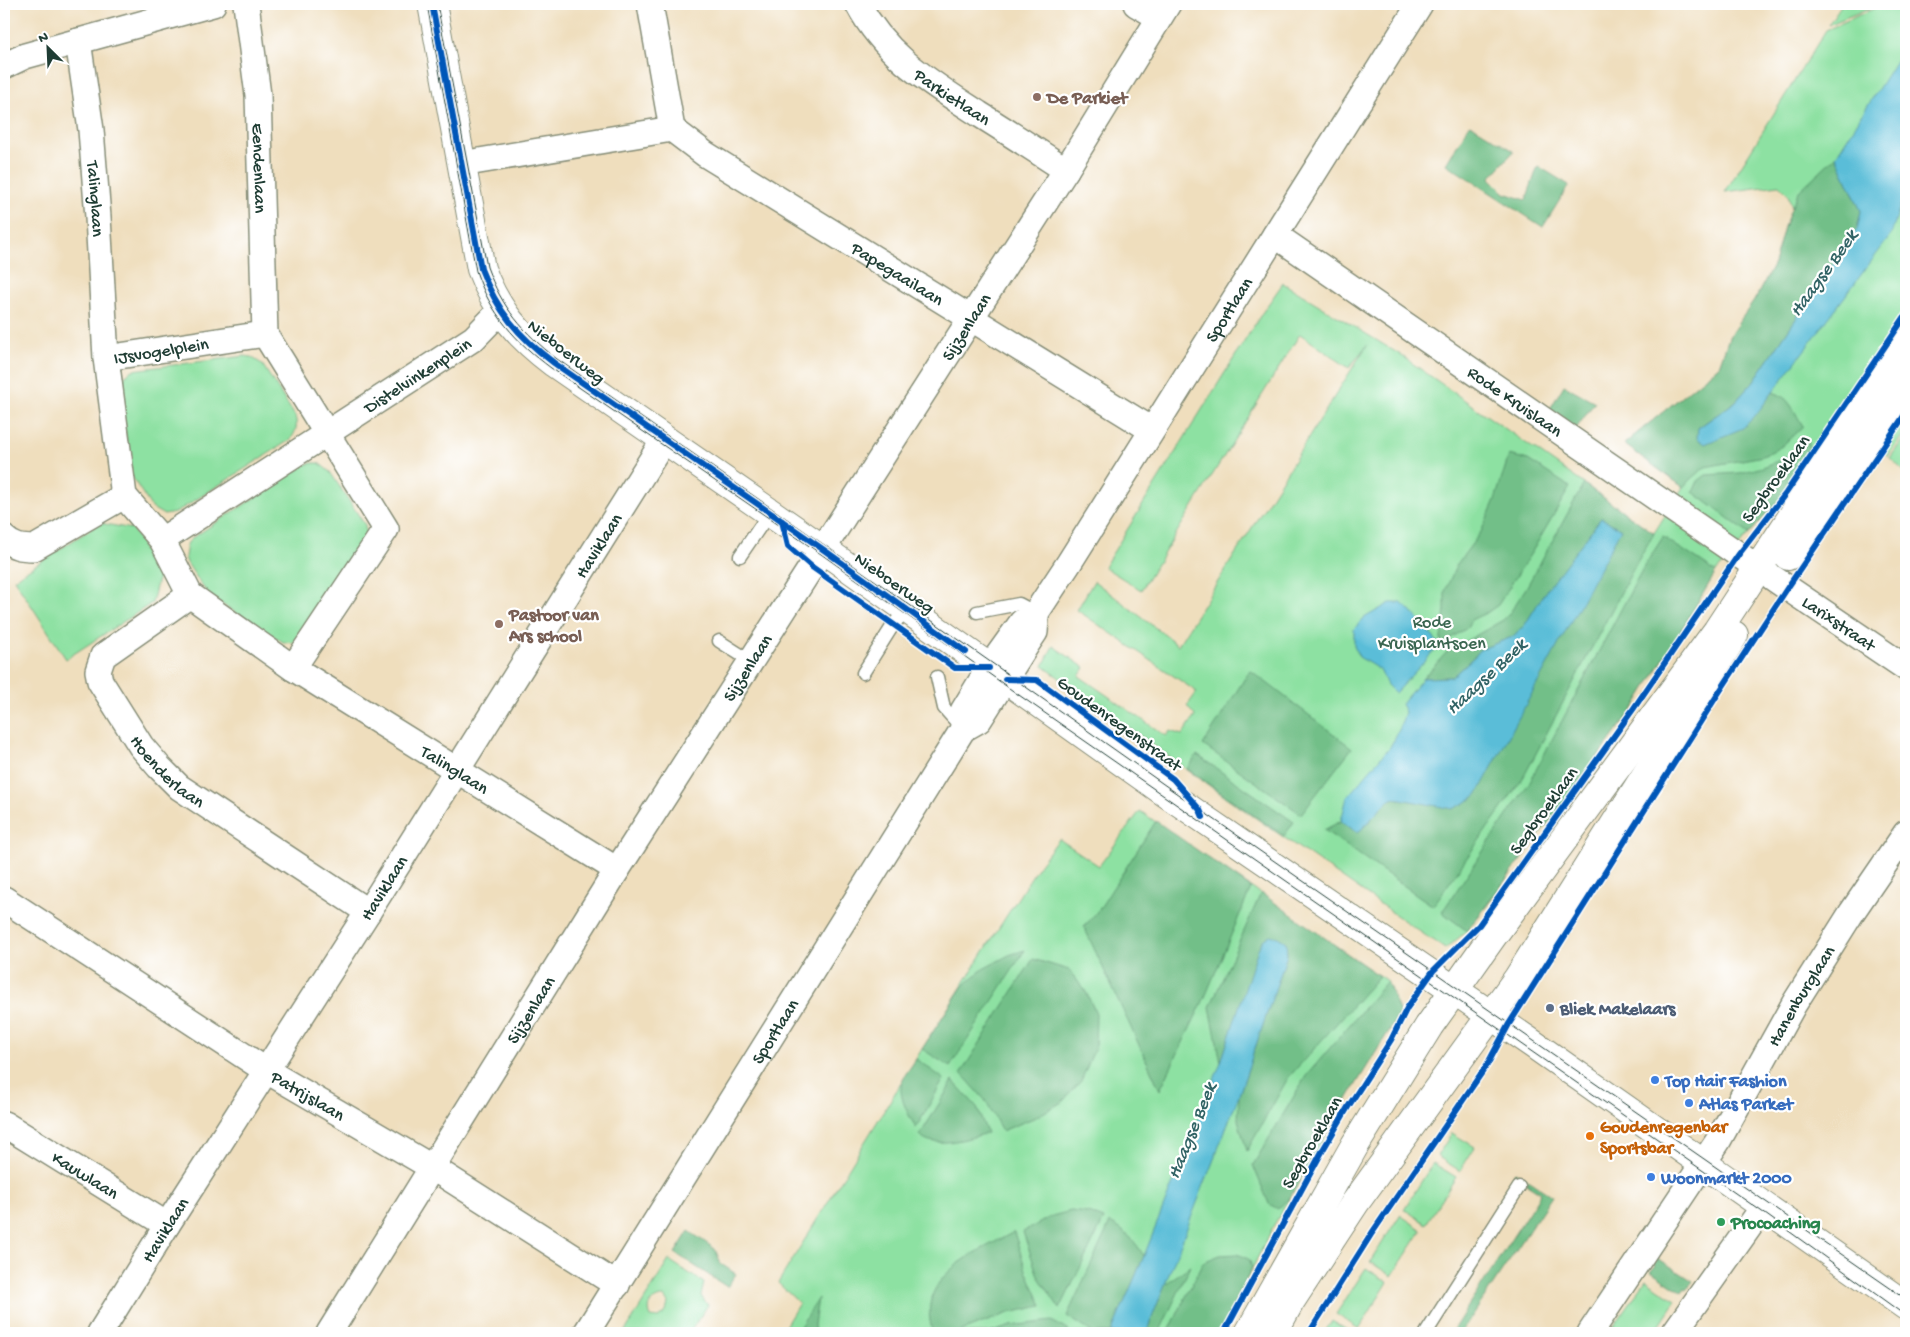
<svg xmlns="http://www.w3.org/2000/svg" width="1910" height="1337" font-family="'Gochi Hand',sans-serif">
<rect width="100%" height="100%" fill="#fff"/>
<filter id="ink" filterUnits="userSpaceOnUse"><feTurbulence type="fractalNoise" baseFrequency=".02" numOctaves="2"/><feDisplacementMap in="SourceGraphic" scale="10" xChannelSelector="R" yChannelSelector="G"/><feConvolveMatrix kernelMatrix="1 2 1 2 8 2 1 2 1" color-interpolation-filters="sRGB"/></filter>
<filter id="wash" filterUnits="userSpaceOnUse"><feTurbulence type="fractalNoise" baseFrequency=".0096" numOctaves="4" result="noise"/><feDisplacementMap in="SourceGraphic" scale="20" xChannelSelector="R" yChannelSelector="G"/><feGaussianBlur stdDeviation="1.12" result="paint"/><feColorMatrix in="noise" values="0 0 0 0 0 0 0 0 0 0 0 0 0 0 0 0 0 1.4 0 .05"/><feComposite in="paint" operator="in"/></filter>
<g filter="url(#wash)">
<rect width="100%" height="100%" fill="#efdebd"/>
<g fill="#8de1a2" stroke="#568f6b" fill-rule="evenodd">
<polygon points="1842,4 1879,4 1828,25"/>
<polygon points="1884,4 1906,4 1906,312 1785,493 1716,572 1634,708 1489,903 1467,931 1445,949 1211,787 1043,666 1053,646 1085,668 1079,676 1166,736 1170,731 1182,735 1195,716 1187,706 1197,692 1077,610 1094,581 1178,645 1367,345 1349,368 1300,334 1141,590 1104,567 1262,313 1283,283 1399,354 1654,533 1683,487 1624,444 1719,366 1730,335 1754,301 1774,264 1784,227 1792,208 1788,194 1779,185 1725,192 1826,30"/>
<path d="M245,356L251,357L262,364L295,416C298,426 296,432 290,440L175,513L164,515L152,508L130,474L120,382L128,373L133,370Z"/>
<polygon points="1906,415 1906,431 1888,456 1882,451"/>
<polygon points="1906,435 1906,473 1890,458"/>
<polygon points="312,463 319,463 330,472 365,525 366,532 365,541 295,643 283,642 209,596 187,563 185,557 187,544 192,538 307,464"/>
<polygon points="100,523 132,529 142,543 142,547 146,554 150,554 160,571 152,603 66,659 14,579"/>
<polygon points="1140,811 1387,981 1400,1013 1350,1094 1274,1225 1220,1333 781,1333 799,1303 778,1283 922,1049 1037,868 1059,839 1099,866"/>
<polygon points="1452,1133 1475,1147 1460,1171 1437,1156"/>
<polygon points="1433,1163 1456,1177 1426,1224 1404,1209"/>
<polygon points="1400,1215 1422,1230 1392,1276 1370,1262"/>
<path d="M669,1260L704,1283L701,1296L708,1305L689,1333H624ZM664,1297L668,1303L666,1312L659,1318L651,1317C646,1306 652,1297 664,1297Z"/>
<polygon points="1366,1268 1388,1282 1359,1329 1336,1314"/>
<polygon points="1646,1280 1676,1300 1654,1333 1609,1333"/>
<polygon points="1332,1321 1352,1333 1324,1333"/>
</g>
<g fill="#72bf88" stroke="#487e5e">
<polygon points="1470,124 1514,151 1490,178 1505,193 1526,200 1538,166 1569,185 1543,227 1446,164"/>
<path d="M1836,156L1861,211L1857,229L1753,382L1735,402L1698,428L1755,416L1772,392C1790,396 1794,412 1803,426L1782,446L1763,456L1705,467L1683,487L1624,444L1719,366L1730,335L1754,301L1774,264L1784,227L1798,192Z"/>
<polygon points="1564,385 1595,402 1570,437 1544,419"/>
<polygon points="1807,440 1810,454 1785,493 1749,534 1693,492 1698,481 1706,475 1740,473 1763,467 1785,458"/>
<polygon points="1509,455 1528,460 1570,487 1533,550 1498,605 1488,612 1471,620 1467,628 1440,645 1445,610 1445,591 1457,564 1481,532 1495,500"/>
<polygon points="1584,484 1654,533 1636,564 1523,778 1433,906 1324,830 1341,821 1358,833 1388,801 1395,798 1453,808 1621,529 1601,518 1568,562 1524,626 1512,637 1479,650 1477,654 1452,677 1423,678 1447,652 1503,620 1509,614 1526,588"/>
<polygon points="1663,537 1716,572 1634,708 1467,931 1442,912 1529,783 1643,568"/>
<polygon points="1250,670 1352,748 1301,814 1203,745"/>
<polygon points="1197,755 1294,822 1284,836 1187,769"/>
<polygon points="1156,821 1251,888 1205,997 1160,1090 1084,927 1100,908"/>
<polygon points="1261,893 1379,976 1288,1078 1247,1151 1238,1120 1239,1095 1287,955 1286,942 1263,940 1261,943 1221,1062 1210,1007"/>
<polygon points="1025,950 950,1067 922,1049 962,987 983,969 1009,955"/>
<polygon points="1033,959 1069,970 1086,992 1096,1013 1095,1048 1081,1081 1062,1102 1036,1117 1002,1131 985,1100 961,1073"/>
<polygon points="1387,981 1400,1013 1350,1094 1291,1196 1278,1209 1269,1204 1253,1165 1306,1076"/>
<path d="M916,1059L944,1079L916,1128C909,1115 896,1095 903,1079C906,1072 912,1066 916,1059Z"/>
<path d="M953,1081L977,1107L987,1133C971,1138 932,1150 920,1135Z"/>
<polygon points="1515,1172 1552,1196 1461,1333 1451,1333 1541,1193 1513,1175"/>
<polygon points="1071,1211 1088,1213 1104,1219 1060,1309 1038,1276 1023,1232 1052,1216"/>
<path d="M1110,1223C1126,1231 1135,1241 1144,1256L1111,1333H1093L1067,1316Z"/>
<polygon points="689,1231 715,1249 721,1264 736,1274 727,1287 675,1253"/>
<path d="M1014,1232L1026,1270L1042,1306L1009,1313L956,1333H933C914,1276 974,1254 1014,1232Z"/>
<polygon points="1238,1254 1250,1260 1252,1268 1220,1333 1168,1333 1203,1262 1220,1255"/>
<polygon points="1656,1257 1693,1281 1687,1289 1685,1288 1682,1292 1651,1271 1656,1265 1653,1262"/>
<polygon points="1191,1265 1159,1333 1146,1333 1164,1285"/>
<polygon points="818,1298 814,1325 815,1333 796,1333"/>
<polygon points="1052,1321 1072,1333 989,1333 1011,1326"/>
</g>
<g fill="#5abdd8" stroke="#3c7d86">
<polygon points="1906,45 1906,187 1891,235 1755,416 1743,428 1705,444 1697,438 1698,428 1735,402 1753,382 1857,229 1861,211 1836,156"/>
<polygon points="1601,518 1621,529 1477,795 1465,803 1453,809 1395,798 1388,801 1358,833 1341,821 1347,797 1390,747 1400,728 1405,712 1401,704 1423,678 1452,677 1477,654 1479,650 1512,637 1524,626 1547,589"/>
<polygon points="1390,603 1401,603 1410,610 1440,645 1395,693 1387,685 1380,670 1359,657 1354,646 1354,629 1364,618"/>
<polygon points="1270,935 1278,937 1286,942 1287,955 1239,1095 1146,1333 1111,1333 1144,1256 1221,1062 1258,949 1263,940"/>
</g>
</g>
<g filter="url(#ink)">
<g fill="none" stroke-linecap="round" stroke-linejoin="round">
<g stroke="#878e78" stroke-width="15">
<g id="service">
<polyline points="740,556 770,512"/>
<polyline points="977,612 1019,604 1036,613"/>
<polyline points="719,641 752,662"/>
<polyline points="863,673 890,630 906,608"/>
<polyline points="937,677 944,708 961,727"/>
<polyline points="1426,1333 1519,1187"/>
</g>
</g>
<g stroke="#878e78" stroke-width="28">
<g id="minor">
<path id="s1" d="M246,4L258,95L265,334"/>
<path id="s2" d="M650,4L672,129L705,154L1152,430"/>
<path id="s3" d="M858,4C886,57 930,82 979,114C1008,132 1037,151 1066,170"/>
<polyline points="1136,4 1159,17"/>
<path id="s4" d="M78,41L91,130L98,217L106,358"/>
<polyline points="4,66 25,56 213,4"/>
<polyline points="461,164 672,129"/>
<path id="s5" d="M1275,235L1758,568"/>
<polygon points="265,334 386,529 293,668 190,595 162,540 124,496 106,358"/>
<path d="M4,538C13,547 22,548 34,548L124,496"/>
<path id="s6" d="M162,540L474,338L501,310"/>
<path id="s7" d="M1773,578L1906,668"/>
<path id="s8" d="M190,595L103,656L98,671L100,681L141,746L159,767L179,787L368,912"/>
<path id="s9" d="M293,668L617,870"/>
<path id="s10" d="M963,729V711L989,668L1022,622L1036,613L1069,563L1420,4"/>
<path id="s11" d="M4,899L267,1071L433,1168L617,1285"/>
<path id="s12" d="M4,1124L167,1225"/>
<path id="s13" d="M100,1333L167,1225L368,912L664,440"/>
<path id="s14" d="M329,1333L617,870L1066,170L1168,4"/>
<path id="s15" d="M586,1333L963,729L979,720L1027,644L1035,632L1036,618"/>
<path id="s16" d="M1590,1333L1718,1141L1794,1004L1852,912L1906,833"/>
<polyline points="1674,1333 1764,1206"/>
</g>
</g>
<g stroke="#878e78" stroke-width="30">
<path id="tertiary" d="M432,4L481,269C497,311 518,336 554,363L824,550L1166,793L1533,1044L1906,1306"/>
</g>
<g stroke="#878e78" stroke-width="30">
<g id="secondary">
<polyline points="1788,556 1906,382"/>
<polyline points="1249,1333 1355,1145 1429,1026 1492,937 1717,631 1906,343"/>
<polyline points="1273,1333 1290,1302 1355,1203 1518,978 1734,635"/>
</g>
</g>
<use href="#service" stroke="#fff" stroke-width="12"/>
<use href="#minor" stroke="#fff" stroke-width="25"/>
<use href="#tertiary" stroke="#fff" stroke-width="28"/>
<use href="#secondary" stroke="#fff" stroke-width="28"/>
<g stroke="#1f3d34" stroke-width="1">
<path d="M427,4L476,271C490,313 516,342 551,368L821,554L1016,693L1761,1211L1906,1316"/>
<path d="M437,4L487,267C502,308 523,332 557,359L826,546L1169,788L1906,1299"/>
</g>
<g stroke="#fff" stroke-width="9">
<g id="cycleway">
<path d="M432,4L481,269C497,311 518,336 554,363L824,550L966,652"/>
<polyline points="782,521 788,546 812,567 955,668 989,668"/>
<polyline points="1005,679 1037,680 1173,779 1200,810 1203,817"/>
<polyline points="1224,1333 1324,1148 1348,1107 1391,1040 1407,1008 1433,971 1479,925 1634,708 1739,554 1786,493 1906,315"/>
<polyline points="1309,1333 1372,1233 1487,1065 1509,1024 1718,694 1788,587 1906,413"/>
</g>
</g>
<use href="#cycleway" stroke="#0057b8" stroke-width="6"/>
</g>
</g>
<g fill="#8d6e63" stroke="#fff" stroke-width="2">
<circle cx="1037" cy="97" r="5"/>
<circle cx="499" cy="624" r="5"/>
</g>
<circle fill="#5c6f8a" stroke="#fff" stroke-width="2" cx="1550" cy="1008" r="5"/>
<g fill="#3f7fe0" stroke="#fff" stroke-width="2">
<circle cx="1655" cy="1080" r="5"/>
<circle cx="1689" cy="1103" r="5"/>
<circle cx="1651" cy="1177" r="5"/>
</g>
<circle fill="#e8710a" stroke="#fff" stroke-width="2" cx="1590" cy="1136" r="5"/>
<circle fill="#2e9e5b" stroke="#fff" stroke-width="2" cx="1721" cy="1222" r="5"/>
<g text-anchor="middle" stroke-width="4.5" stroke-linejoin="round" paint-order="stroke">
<g font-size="18" fill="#1f3d34" stroke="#fff">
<text dy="6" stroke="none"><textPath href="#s3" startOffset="134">Parkietlaan</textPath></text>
<text dy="6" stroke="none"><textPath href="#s1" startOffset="165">Eendenlaan</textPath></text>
<text dy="6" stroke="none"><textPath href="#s4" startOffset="159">Talinglaan</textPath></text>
<text dy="6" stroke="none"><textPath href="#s2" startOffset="395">Papegaailaan</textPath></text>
<text dy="6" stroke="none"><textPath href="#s10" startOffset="501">Sportlaan</textPath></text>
<text dy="6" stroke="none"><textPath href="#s14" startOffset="1191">Sijzenlaan</textPath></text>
<text transform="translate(161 350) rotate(-9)" y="6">IJsvogelplein</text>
<text transform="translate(567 351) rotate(38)" y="6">Nieboerweg</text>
<text dy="6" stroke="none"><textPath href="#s6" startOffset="304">Distelvinkenplein</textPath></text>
<text dy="6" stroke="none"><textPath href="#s5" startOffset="292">Rode Kruislaan</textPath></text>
<text transform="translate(1775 478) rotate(-54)" y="6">Segbroeklaan</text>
<text dy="6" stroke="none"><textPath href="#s13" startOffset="932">Haviklaan</textPath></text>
<text transform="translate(895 582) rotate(35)" y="6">Nieboerweg</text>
<text dy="6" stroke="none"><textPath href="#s7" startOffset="80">Larixstraat</textPath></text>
<text dy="6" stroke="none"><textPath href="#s14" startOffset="786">Sijzenlaan</textPath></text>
<text transform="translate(1120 723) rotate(36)" y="6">Goudenregenstraat</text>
<text dy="6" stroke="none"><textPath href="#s8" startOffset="246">Hoenderlaan</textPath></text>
<text dy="6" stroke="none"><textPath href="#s9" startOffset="191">Talinglaan</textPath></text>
<text transform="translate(1543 810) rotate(-54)" y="6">Segbroeklaan</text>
<text dy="6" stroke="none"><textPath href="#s13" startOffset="528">Haviklaan</textPath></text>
<text dy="6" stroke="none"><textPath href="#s16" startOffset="398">Hanenburglaan</textPath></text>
<text dy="6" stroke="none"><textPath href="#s14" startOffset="381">Sijzenlaan</textPath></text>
<text dy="6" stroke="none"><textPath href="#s15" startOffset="356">Sportlaan</textPath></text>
<text dy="6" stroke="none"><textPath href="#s11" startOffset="362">Patrijslaan</textPath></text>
<text transform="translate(1311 1142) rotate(-60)" y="6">Segbroeklaan</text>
<text dy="6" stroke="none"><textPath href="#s12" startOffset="96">Kauwlaan</textPath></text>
<text dy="6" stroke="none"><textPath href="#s13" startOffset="122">Haviklaan</textPath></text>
</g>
<g font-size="18" font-weight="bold" fill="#785e54" stroke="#fff" text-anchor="start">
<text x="1047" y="103">De Parkiet</text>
<text x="509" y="620">Pastoor van<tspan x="509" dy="21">Ars school</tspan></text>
</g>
<g font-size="18" fill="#3a6650" stroke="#fff">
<text x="1432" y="627">Rode<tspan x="1432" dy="21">Kruisplantsoen</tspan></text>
</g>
<g font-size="18" font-weight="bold" fill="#4e5e75" stroke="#fff" text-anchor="start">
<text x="1560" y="1014">Bliek Makelaars</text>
</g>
<g font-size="18" font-weight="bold" fill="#366cbe" stroke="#fff" text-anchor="start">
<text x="1665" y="1086">Top Hair Fashion</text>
<text x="1699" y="1109">Atlas Parket</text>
<text x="1661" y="1183">Woonmarkt 2000</text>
</g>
<g font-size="18" font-weight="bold" fill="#c56008" stroke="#fff" text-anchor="start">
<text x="1600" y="1132">Goudenregenbar<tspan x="1600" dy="21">Sportsbar</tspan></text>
</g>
<g font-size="18" font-weight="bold" fill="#27864d" stroke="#fff" text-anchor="start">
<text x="1731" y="1228">Procoaching</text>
</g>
<g font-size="19" font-style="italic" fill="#316365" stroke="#fff">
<text transform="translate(1822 272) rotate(-54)" y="7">Haagse Beek</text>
<text transform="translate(1485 675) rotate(-43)" y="7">Haagse Beek</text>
<text transform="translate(1190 1130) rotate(-68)" y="7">Haagse Beek</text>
</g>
</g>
<rect width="1910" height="1337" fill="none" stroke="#fff" stroke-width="20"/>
<g transform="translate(48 48) rotate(336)" stroke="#ffffff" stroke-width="4" paint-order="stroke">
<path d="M0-4L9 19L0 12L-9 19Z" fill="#1f3d34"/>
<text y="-8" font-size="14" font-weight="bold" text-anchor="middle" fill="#1f3d34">N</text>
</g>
</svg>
